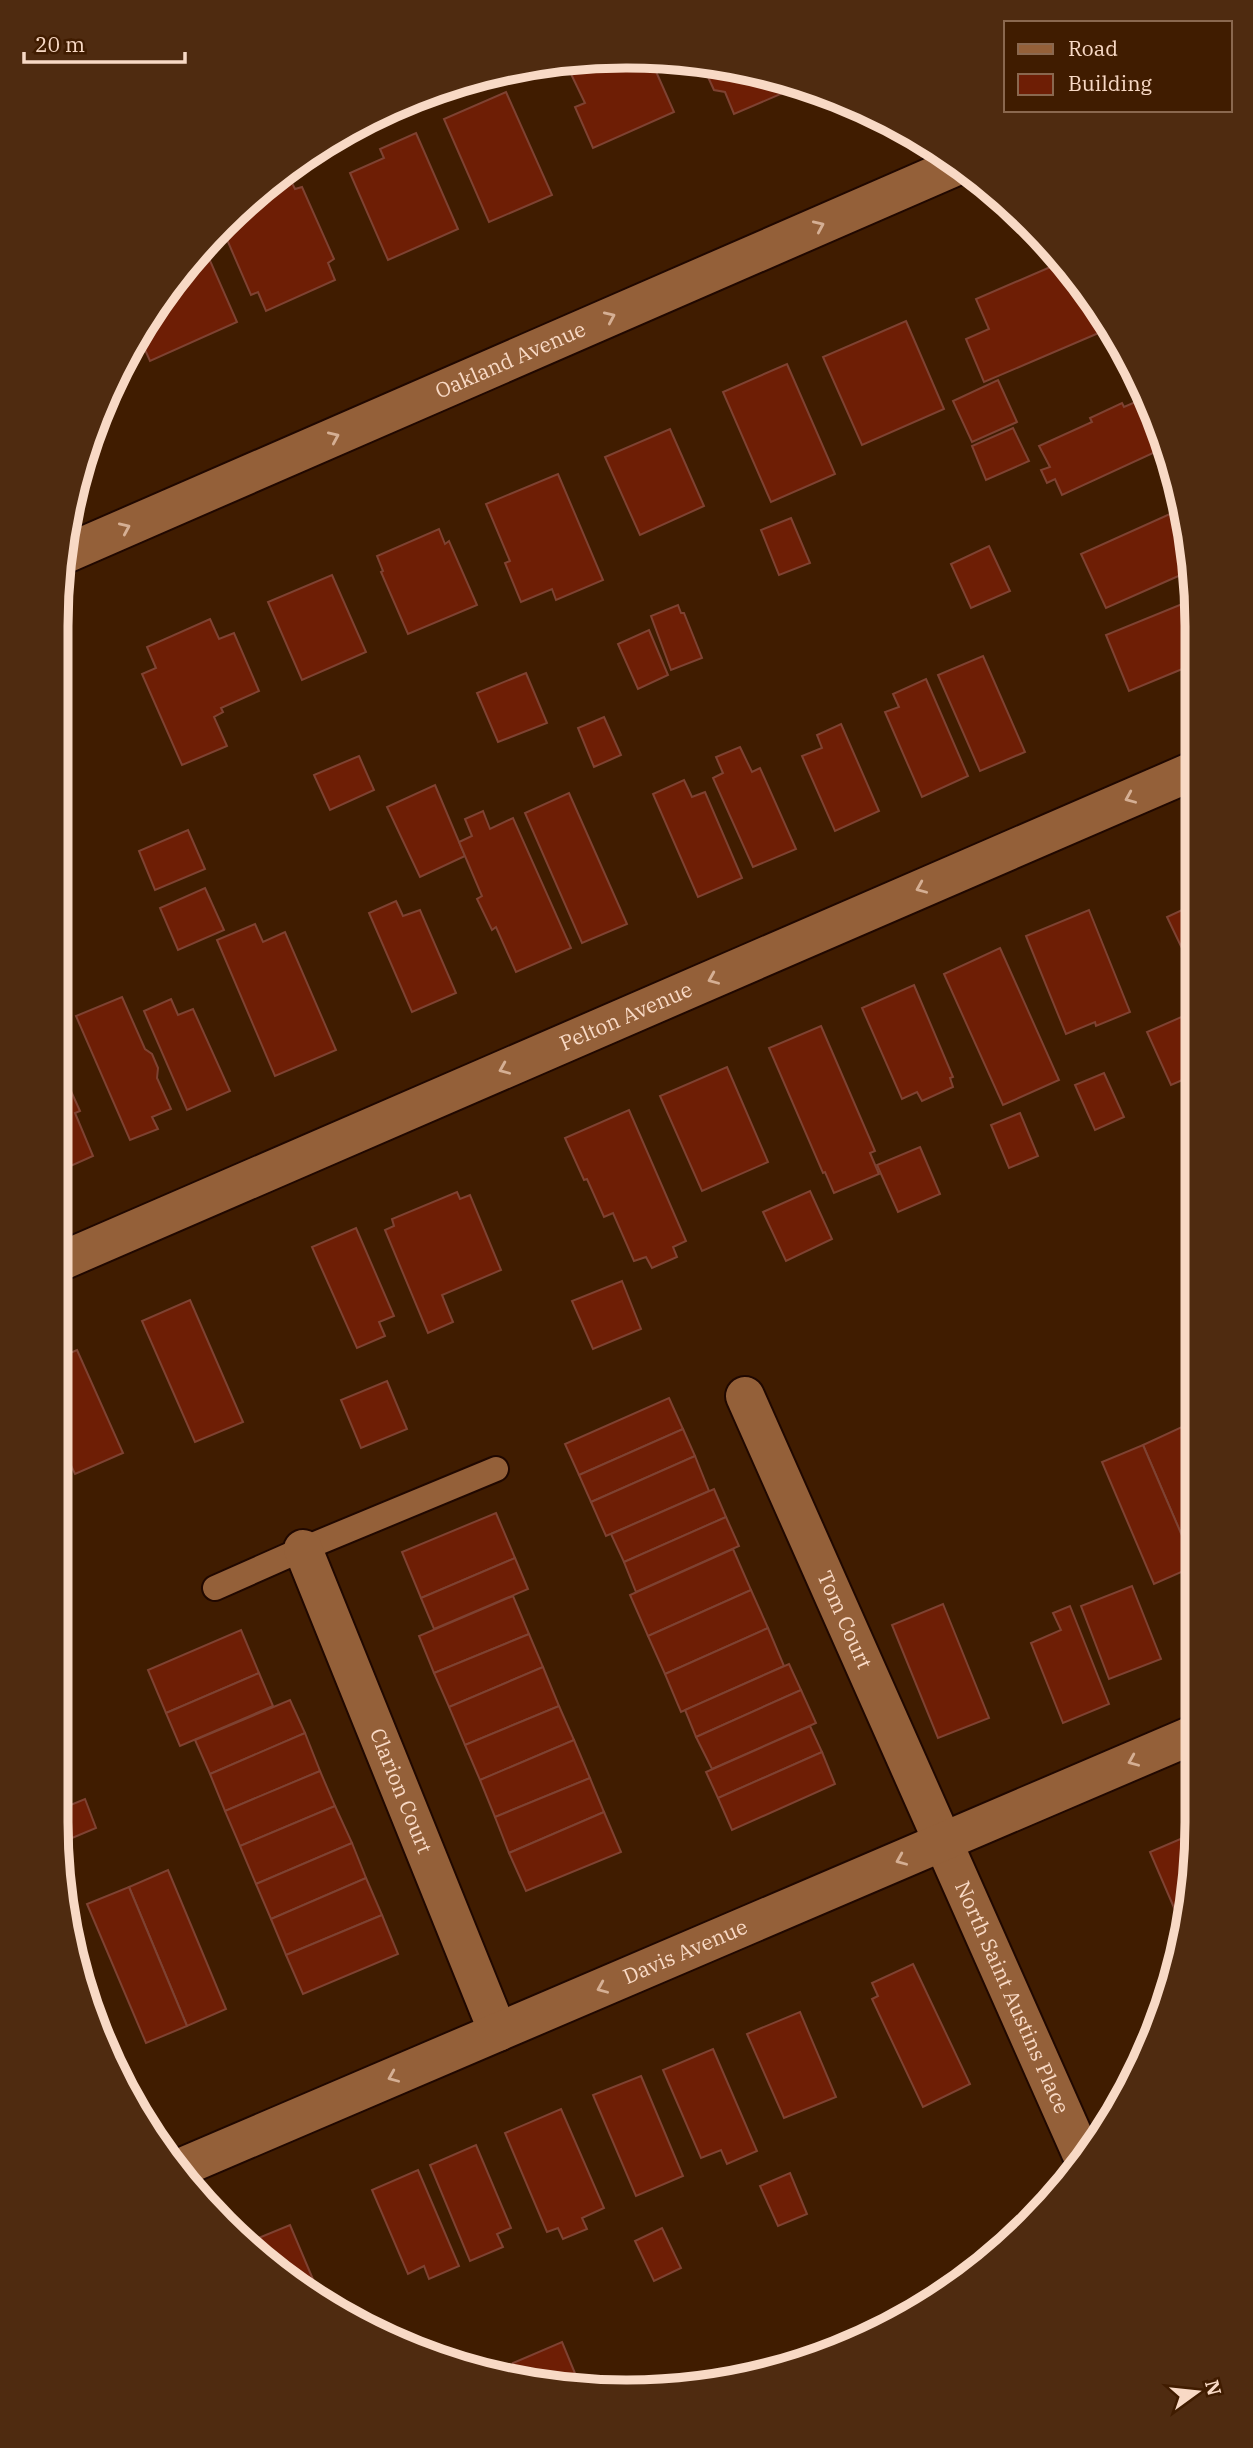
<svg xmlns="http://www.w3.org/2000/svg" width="1253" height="2448" font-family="'IBM Plex Serif',serif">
<rect width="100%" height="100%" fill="#401c00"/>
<g fill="#6e1e05" stroke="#7e4232" stroke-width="2">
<polygon points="650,58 674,112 593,148 575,107 585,103 571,74 598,62 597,59"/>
<polygon points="702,64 774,75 796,84 797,87 734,114 725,92 714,90"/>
<polygon points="506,92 552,195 489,222 444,119"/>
<polygon points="416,133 458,229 388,260 350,173 384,158 380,149"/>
<polygon points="291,181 295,189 302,187 334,259 328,263 335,280 266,311 258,292 251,295 222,228 231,218 249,210 246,202 249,199"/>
<polygon points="204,247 237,322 150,361 139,336 174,280"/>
<polygon points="1062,262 1079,280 1108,329 984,382 966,339 989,329 976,299"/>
<polygon points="906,321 944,409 862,445 823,357"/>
<polygon points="787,364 835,474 771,502 723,392"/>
<polygon points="998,380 1017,422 972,442 953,401"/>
<polygon points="1147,397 1154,409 1164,448 1062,495 1055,479 1047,483 1041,470 1050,467 1039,446 1092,422 1090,418 1122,403 1124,407"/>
<polygon points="1013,428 1029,461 986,480 972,446"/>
<polygon points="670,429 704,506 640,535 605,457"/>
<polygon points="558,474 603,580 556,600 552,589 521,602 505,563 510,561 486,504"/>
<polygon points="1181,509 1192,552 1192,570 1106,608 1081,554"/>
<polygon points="791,518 810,563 779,575 761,530"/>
<polygon points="439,529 445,544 449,541 477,605 408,634 381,572 383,571 377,556"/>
<polygon points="989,546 1010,591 971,608 951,564"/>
<polygon points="332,575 366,652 302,680 268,602"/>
<polygon points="1192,600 1192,665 1129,691 1106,635"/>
<polygon points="678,605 681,613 684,613 702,658 671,670 651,616"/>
<polygon points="210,619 219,639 234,633 259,691 221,708 223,712 214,717 227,746 182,765 142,674 156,668 147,647"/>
<polygon points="649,630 668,675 638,689 618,644"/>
<polygon points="983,656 1025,752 980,771 938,675"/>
<polygon points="526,673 547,723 498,742 477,693"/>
<polygon points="926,679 968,776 922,797 885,712 899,707 893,694"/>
<polygon points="604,717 621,755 594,767 578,728"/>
<polygon points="841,724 879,811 835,831 802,756 822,748 817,735"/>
<polygon points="740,747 752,772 760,768 796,849 753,867 713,778 723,773 716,757"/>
<polygon points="359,756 374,790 330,810 314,775"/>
<polygon points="684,780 692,797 705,792 742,878 698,897 653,794"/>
<polygon points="435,785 465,856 420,877 387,807"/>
<polygon points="569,793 627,924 582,943 525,813"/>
<polygon points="483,811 490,829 513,818 571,948 516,972 496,927 492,930 477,899 482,896 459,842 472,836 465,819"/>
<polygon points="188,830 205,869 155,890 139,851"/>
<polygon points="205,888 224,930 178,950 160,908"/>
<polygon points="396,901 403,916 420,910 456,993 412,1012 369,913"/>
<polygon points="1193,905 1193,964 1190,965 1167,917"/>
<polygon points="1089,910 1130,1012 1096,1026 1095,1022 1066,1034 1026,936"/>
<polygon points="255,924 263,942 285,932 336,1050 275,1076 217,940"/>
<polygon points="1000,948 1059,1080 1003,1105 944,974"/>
<polygon points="914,985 953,1077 950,1078 953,1087 922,1101 917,1092 902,1099 862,1008"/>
<polygon points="122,997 145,1049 152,1054 158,1068 157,1078 171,1109 152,1117 158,1129 130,1140 76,1016"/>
<polygon points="171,999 178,1015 193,1009 230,1091 187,1110 144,1011"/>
<polygon points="1193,1012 1194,1075 1171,1085 1147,1032"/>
<polygon points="821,1026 875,1151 870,1153 879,1174 834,1193 825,1172 823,1173 769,1048"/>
<polygon points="727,1067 768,1162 702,1191 660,1096"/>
<polygon points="57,1071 61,1082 66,1080 80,1111 75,1113 93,1156 57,1172"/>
<polygon points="1104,1073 1124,1117 1095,1130 1075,1085"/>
<polygon points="629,1110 686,1241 673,1247 677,1257 652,1268 646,1257 634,1261 613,1213 604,1217 587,1179 584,1180 565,1138"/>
<polygon points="1020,1113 1038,1156 1009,1168 991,1125"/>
<polygon points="920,1147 940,1194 898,1212 877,1165"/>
<polygon points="810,1191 832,1239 786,1261 763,1212"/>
<polygon points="457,1192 460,1199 470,1195 501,1270 442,1295 453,1322 428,1333 385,1230 394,1226 392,1219"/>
<polygon points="356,1228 394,1316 379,1322 385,1336 357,1348 312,1247"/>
<polygon points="622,1281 641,1329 593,1349 572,1301"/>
<polygon points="190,1300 243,1422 195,1442 142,1321"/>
<polygon points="77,1350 123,1453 75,1474 56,1433 56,1359"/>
<polygon points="387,1381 407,1429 361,1448 341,1400"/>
<polygon points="669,1398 683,1429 579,1475 565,1444"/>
<polygon points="1184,1426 1195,1451 1195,1566 1143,1445"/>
<polygon points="683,1429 695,1456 591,1502 579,1475"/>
<polygon points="1143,1445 1195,1566 1154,1584 1102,1462"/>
<polygon points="695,1456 709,1491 606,1536 591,1502"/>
<polygon points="714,1489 726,1517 624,1562 611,1534"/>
<polygon points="496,1513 515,1558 421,1598 402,1552"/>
<polygon points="726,1517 739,1546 636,1592 624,1562"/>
<polygon points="733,1549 751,1590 648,1636 630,1595"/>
<polygon points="515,1558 528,1589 434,1629 421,1598"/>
<polygon points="1132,1586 1161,1659 1109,1679 1081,1606"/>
<polygon points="751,1590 768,1628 665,1674 648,1636"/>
<polygon points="513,1596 529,1634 434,1673 419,1636"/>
<polygon points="943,1604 989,1718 938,1738 892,1625"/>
<polygon points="1070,1606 1109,1704 1063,1723 1031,1643 1061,1630 1053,1613"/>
<polygon points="768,1628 784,1666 681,1712 665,1674"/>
<polygon points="241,1630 259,1673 166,1713 148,1670"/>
<polygon points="529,1634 543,1667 449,1707 434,1673"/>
<polygon points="789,1664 801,1690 696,1737 685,1710"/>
<polygon points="543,1667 559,1706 465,1745 449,1707"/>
<polygon points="259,1673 273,1706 180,1746 166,1713"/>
<polygon points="801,1690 816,1723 712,1769 696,1737"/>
<polygon points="290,1700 305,1733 210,1774 195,1740"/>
<polygon points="559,1706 574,1740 480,1780 465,1745"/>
<polygon points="810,1726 822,1752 718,1798 706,1772"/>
<polygon points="305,1733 320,1771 225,1811 210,1774"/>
<polygon points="574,1740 590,1778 495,1817 480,1780"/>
<polygon points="822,1752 835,1784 732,1830 718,1798"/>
<polygon points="320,1771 335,1806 240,1846 225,1811"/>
<polygon points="590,1778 604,1812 509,1853 495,1817"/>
<polygon points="85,1799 96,1828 60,1843 56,1811"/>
<polygon points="335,1806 352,1843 256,1884 240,1846"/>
<polygon points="604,1812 621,1852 526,1891 509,1853"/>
<polygon points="1192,1834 1196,1842 1196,1858 1184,1931 1150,1852"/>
<polygon points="352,1843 366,1878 271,1919 256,1884"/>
<polygon points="168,1870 226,2009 187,2026 129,1887"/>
<polygon points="366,1878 382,1915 286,1955 271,1919"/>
<polygon points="129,1887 187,2026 146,2043 87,1904"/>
<polygon points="382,1915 398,1954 303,1994 286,1955"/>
<polygon points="913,1964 970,2084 923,2107 872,1999 878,1996 872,1983"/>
<polygon points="800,2012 836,2097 784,2118 747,2034"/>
<polygon points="713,2049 757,2151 727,2164 721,2150 701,2158 663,2070"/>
<polygon points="641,2076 683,2176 636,2196 593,2095"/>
<polygon points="561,2109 604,2208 582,2218 587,2229 563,2239 558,2228 547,2232 505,2133"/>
<polygon points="476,2145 511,2228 497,2234 503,2247 470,2261 430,2165"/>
<polygon points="418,2170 459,2266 429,2279 424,2266 408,2274 372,2190"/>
<polygon points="790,2173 807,2214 778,2226 760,2186"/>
<polygon points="290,2225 323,2303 244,2244"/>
<polygon points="662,2228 681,2268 654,2281 635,2241"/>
<polygon points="562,2342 579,2383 521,2381 513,2363"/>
</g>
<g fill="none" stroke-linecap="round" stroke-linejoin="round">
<g stroke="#200800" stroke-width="28">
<polyline id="lane" points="215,1588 303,1549 496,1469"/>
</g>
<g stroke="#200800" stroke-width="42">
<g id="street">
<path id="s1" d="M63,555L959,165"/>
<path id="s2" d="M57,1263L1193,771"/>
<path id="s3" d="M745,1396L1081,2153"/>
<path id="s4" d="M303,1549L498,2032"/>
<path id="s5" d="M175,2170L1195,1734"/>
</g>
</g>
<use href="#lane" stroke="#946039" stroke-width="24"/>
<use href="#street" stroke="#946039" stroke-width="38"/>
</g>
<defs><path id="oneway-chevron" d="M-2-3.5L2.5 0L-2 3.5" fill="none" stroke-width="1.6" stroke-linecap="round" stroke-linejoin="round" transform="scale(1.75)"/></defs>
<g stroke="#d5af94">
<use href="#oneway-chevron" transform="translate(819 226) rotate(-24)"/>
<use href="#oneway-chevron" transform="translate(610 317) rotate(-24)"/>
<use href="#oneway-chevron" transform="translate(334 437) rotate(-24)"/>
<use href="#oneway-chevron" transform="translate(125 528) rotate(-24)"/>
<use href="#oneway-chevron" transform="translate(1130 798) rotate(157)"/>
<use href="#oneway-chevron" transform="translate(921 888) rotate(157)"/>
<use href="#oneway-chevron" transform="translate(713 979) rotate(157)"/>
<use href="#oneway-chevron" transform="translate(504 1069) rotate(157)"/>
<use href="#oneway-chevron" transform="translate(1133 1761) rotate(157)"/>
<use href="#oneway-chevron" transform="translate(901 1860) rotate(157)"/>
<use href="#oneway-chevron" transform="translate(602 1988) rotate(157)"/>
<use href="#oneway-chevron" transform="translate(393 2077) rotate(157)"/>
</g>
<g text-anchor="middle" stroke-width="5" stroke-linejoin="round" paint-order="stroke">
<g font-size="21" fill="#f8d9c5" stroke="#401c00">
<text dy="7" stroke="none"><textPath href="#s1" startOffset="488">Oakland Avenue</textPath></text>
<text dy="7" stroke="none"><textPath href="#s2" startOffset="620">Pelton Avenue</textPath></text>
<text dy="7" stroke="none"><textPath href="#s3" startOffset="245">Tom Court</textPath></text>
<text dy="7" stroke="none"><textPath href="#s4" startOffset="261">Clarion Court</textPath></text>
<text dy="7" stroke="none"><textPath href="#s5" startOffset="555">Davis Avenue</textPath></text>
<text dy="7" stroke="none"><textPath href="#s3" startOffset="658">North Saint Austins Place</textPath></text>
</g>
</g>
<path d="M0 0H1253V2448H0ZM626 68H627A558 558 0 0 1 1185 626V1822A558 558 0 0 1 627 2380H626A558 558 0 0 1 68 1822V626A558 558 0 0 1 626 68Z" fill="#4f2b10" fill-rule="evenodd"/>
<path fill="none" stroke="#f8d9c5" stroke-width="9" d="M626 68H627A558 558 0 0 1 1185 626V1822A558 558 0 0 1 627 2380H626A558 558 0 0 1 68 1822V626A558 558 0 0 1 626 68Z"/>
<rect x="1004" y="21" width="228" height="91" fill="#401c00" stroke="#8a684f" stroke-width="2"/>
<rect x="1018" y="44" width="35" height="10" fill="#946039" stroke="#8a684f" stroke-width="2"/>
<text x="1068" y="56" font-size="21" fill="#f8d9c5">Road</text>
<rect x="1018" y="74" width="35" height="21" fill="#6e1e05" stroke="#8a684f" stroke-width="2"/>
<text x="1068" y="91" font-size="21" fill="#f8d9c5">Building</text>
<g transform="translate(1197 2392) rotate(75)" stroke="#401c00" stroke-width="5" paint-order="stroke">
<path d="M0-5L12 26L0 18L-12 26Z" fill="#f8d9c5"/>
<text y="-10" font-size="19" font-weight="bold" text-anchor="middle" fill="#f8d9c5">N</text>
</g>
<path d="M24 52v10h161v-10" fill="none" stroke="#f8d9c5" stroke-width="3.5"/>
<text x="35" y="52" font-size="21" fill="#f8d9c5" stroke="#401c00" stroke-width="5" paint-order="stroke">20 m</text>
</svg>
